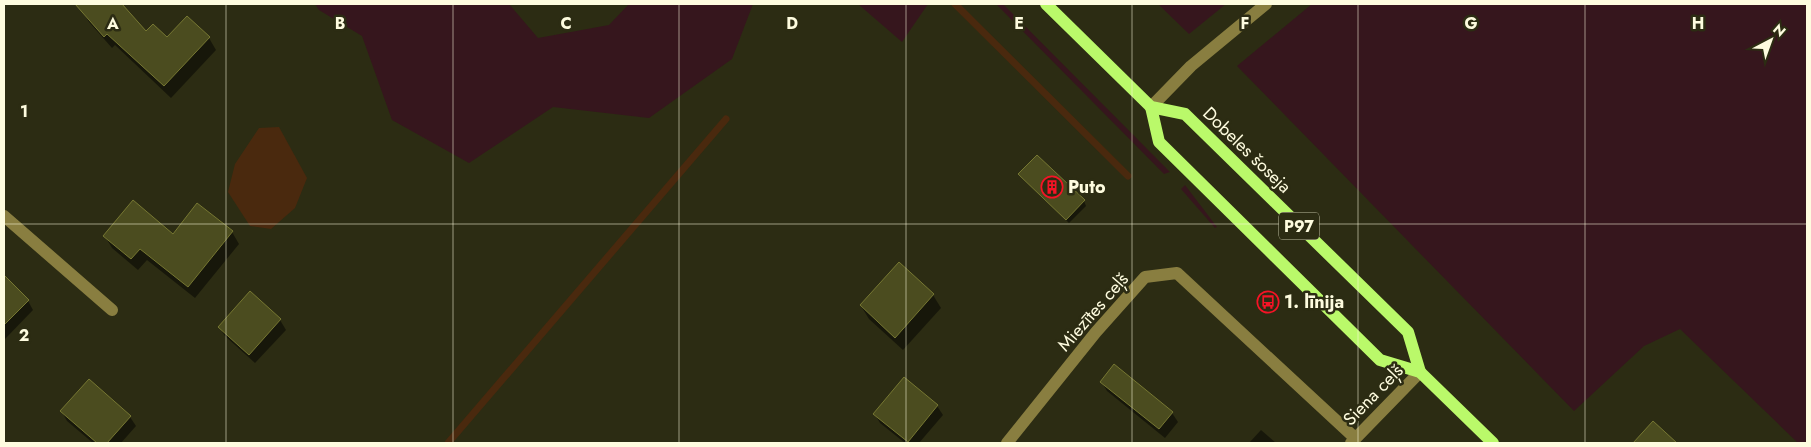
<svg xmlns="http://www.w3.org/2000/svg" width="1811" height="447" font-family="Jost,sans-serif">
<rect width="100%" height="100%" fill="#2c2c13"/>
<g fill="#36161d">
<polygon points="315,4 509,4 538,38 609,25 629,4 753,4 732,59 649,118 553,107 469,163 392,120 362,36 319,10"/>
<polygon points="858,4 928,4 902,42"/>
<polygon points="996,4 1003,4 1170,172 1164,174"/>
<polygon points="1158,4 1226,4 1189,34"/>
<polygon points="1312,4 1807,4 1807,443 1798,443 1680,329 1644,346 1574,411 1237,66"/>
<polygon points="1185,185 1217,227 1215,228 1181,189"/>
</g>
<polygon fill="#4a290e" points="279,127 307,178 295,208 271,229 250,226 228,192 235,164 259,128"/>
<g fill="#0007">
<polygon points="89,4 121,4 146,33 167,39 209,38 216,50 171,98 115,45 112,48 89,22 82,10"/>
<polygon points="1020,174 1084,201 1086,206 1069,223"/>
<polygon points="232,232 239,244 195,298 147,260 138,270 112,248 105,236 173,236"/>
<polygon points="899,264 933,295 941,308 903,350 869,319 861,306"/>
<polygon points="4,277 28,301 33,310 4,340"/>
<polygon points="250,293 280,320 286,330 255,363 225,336 219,327"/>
<polygon points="1102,382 1172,413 1178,422 1165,438 1107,391"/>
<polygon points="937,406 943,415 919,443 905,443 880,423 875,414"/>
<polygon points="62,412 130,417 136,426 121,443 93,443 67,421"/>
<polygon points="1261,430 1276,443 1249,443"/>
</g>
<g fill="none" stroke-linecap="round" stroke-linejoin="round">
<g stroke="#4a290e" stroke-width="7">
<polyline points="955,4 1128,176"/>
<polyline points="448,443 726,119"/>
</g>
</g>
<g fill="#4b4c1f" stroke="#767732">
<polygon points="75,4 122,4 146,31 153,24 167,37 187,16 210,37 164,86 107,34 104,37"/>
<polygon points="1037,155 1085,200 1066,220 1018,174"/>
<polygon points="133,200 173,234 197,203 233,231 188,287 140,249 131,259 103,236"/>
<polygon points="899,262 934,294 895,338 860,305"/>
<polygon points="4,275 29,300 4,325"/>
<polygon points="250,291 281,319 249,355 218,327"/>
<polygon points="1114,364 1173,412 1159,429 1100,382"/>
<polygon points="904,377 938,405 908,442 873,414"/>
<polygon points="89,379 131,416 107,443 97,443 60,411"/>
<polygon points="1653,421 1677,443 1633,443"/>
</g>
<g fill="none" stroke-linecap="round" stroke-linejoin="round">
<g stroke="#897e40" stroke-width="12">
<polyline points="1151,107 1191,66 1266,4"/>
<polyline points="4,216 112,310"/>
<polyline points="1007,443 1096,332 1145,277 1177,273 1355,438"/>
<polyline points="1351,443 1420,372"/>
</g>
<g stroke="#baf96a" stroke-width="12">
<polyline points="1046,4 1151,107 1185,114 1408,332 1420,372"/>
<polyline points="1151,107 1159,142 1380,360 1420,372 1493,443"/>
</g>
</g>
<path fill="none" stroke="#fefcdf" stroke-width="1" stroke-opacity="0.55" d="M226,4V443M453,4V443M679,4V443M906,4V443M1132,4V443M1358,4V443M1585,4V443M4,224H1807"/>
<defs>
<g id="building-ring" transform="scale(1.125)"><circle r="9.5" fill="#2c2c13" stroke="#f61326" stroke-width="1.5"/><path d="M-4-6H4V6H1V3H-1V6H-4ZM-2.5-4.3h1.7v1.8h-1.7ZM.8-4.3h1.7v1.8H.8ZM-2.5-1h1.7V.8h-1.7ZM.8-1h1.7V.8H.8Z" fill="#f61326"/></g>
<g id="bus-ring" transform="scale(1.125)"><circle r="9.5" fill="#2c2c13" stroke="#f61326" stroke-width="1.5"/><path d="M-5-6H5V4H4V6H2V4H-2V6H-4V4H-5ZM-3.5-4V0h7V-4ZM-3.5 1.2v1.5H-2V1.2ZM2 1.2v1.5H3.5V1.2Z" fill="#f61326"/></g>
</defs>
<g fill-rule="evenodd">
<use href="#building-ring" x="1052" y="187"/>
<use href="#bus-ring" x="1268" y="302"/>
</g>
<g text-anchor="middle" stroke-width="5" stroke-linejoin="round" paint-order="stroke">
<rect fill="#2c2c13" stroke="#bfbea2" stroke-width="1" x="1279" y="212.5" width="40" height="27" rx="4"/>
<g font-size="16" font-weight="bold" fill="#fefcdf">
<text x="1299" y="232">P97</text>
</g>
<g font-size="18" fill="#fefcdf" stroke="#2c2c13">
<text transform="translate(1247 150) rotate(44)" y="6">Dobeles šoseja</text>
<text transform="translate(1093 312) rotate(-49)" y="6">Miezītes ceļš</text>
<text transform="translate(1373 395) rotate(-46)" y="6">Siena ceļš</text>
</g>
<g font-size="18" font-weight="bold" fill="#fefcdf" stroke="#2c2c13" text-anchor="start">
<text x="1068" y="193">Puto</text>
<text x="1284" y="308">1. līnija</text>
</g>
</g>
<g font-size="16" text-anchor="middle" font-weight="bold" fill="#fefcdf" stroke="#2c2c13" stroke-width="5" stroke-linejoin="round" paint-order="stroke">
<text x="113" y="29">A</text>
<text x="340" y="29">B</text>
<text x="566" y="29">C</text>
<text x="792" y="29">D</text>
<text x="1019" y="29">E</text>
<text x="1245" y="29">F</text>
<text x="1471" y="29">G</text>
<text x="1698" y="29">H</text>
<text x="24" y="117">1</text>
<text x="24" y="341">2</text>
</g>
<rect width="1811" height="447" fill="none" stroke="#fefcdf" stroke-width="10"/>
<g transform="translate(1771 40) rotate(41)" stroke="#2c2c13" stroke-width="4" paint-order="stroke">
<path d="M0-4L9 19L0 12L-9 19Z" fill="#fefcdf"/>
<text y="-8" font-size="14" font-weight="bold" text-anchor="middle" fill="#fefcdf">N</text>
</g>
</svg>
